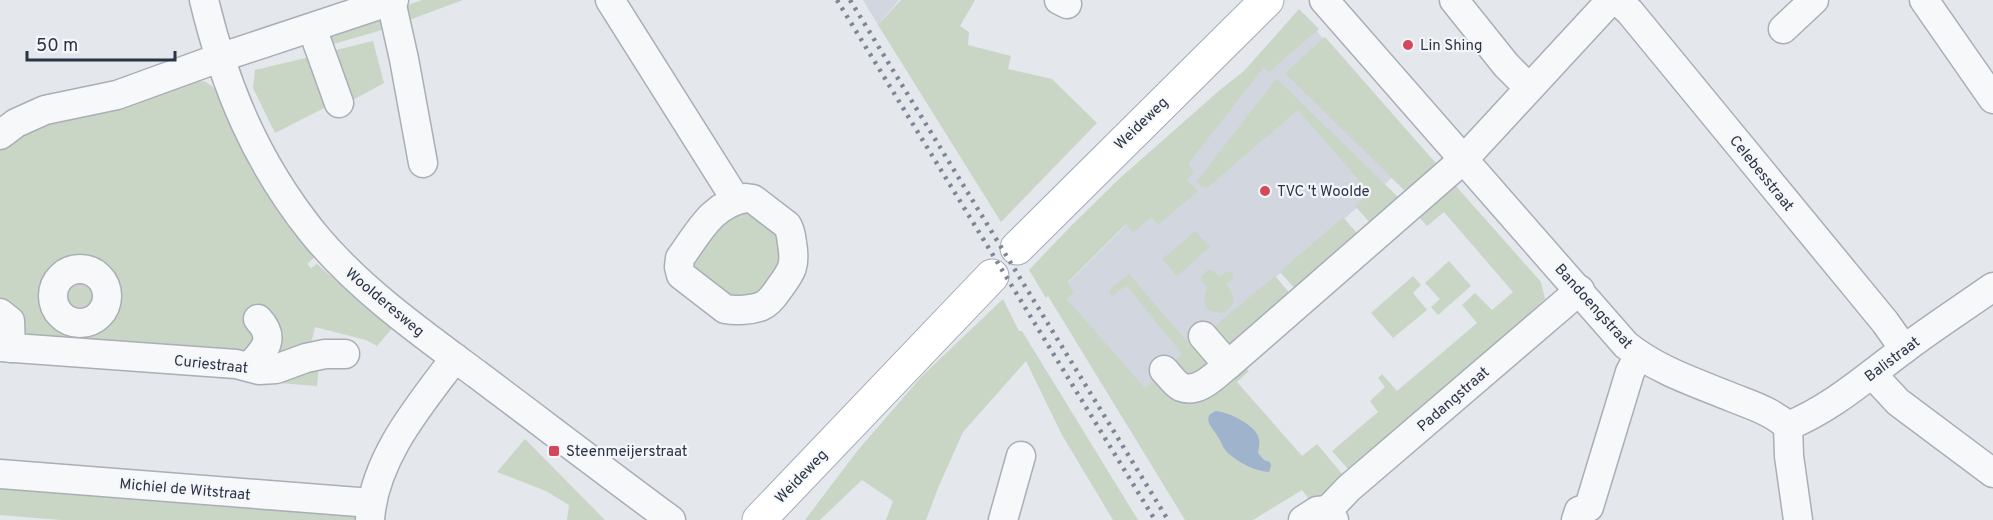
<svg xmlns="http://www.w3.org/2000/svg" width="1993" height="520" font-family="Overpass,sans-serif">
<rect width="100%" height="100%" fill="#e4e7ec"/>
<g fill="#d2d6de">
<polygon points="863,0 899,0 878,25"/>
<polygon points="1305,17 1421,153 1145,389 1067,299 1074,293 1068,283 1122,229"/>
</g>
<g fill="#c9d6c5">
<polygon points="422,0 463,0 404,22 405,6"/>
<polygon points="901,0 975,0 960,26 969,32 968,45 1011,56 1008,69 1052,79 1097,123 1001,222 878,25"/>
<polygon points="1299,9 1319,29 1269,72 1263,68 1188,164 1194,171 1187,180 1198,191 1158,225 1151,217 1133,233 1126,224 1068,282 1074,293 1067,299 1145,388 1157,377 1168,389 1243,366 1249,371 1237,382 1302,456 1317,444 1348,481 1313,504 1302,490 1253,520 1185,520 1048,296 1046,298 1029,270 1071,226 1119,179 1221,89 1244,71"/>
<polygon points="378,17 386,22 389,28 323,47 321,35"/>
<polygon points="1325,37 1441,169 1407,193 1285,73"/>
<polygon points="373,41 384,83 351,101 324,53"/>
<polygon points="314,56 330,105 275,133 253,88 255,70"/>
<polygon points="1276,79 1278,80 1399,198 1374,227 1355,206 1370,193 1298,110 1207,188 1205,186 1202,187 1197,181"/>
<polygon points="196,80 206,82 218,91 318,254 307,264 311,268 317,264 364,305 394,326 377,346 366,340 315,327 306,365 319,366 317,386 0,361 0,149 23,131"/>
<polygon points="1455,185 1541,282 1545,299 1354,476 1332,451 1378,412 1370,401 1385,387 1378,378 1382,374 1397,391 1477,323 1462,305 1475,293 1492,310 1513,292 1444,212 1427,226 1419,217"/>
<polygon points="750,207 786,244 769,289 736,302 688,268 715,224"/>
<polygon points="1343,217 1361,238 1299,293 1280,272"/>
<polygon points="1195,231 1210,247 1177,276 1162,259"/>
<polygon points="1449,261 1471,286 1438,315 1431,307 1440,299 1425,283"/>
<path d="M1208,270L1214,271L1220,277L1227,271L1233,273L1232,280L1226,283C1234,297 1240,304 1222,313L1210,311C1201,302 1205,297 1207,287L1201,280L1202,275Z"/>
<polygon points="1129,274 1191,346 1198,341 1214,360 1194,380 1172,364 1182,354 1126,285 1113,296 1110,292 1112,287"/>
<polygon points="1275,276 1293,297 1232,350 1210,330"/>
<polygon points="1413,276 1421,285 1413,293 1427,310 1393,338 1371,313"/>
<polygon points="1003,299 1019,331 1022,331 1138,520 1113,520 1062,435 1026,361 963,432 938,488 926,520 886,520 893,501 862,480 820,520 805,520 858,450 922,376"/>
<polygon points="525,439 605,520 567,520 569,505 546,491 497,472"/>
<polygon points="0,481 351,510 360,520 61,520 0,515"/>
</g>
<path fill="#9fb4cc" d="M1216,411C1228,412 1251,423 1257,434C1261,441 1259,446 1258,453L1264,460L1270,462L1271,466L1269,472C1254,471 1240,463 1229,454C1223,449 1222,443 1218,437C1213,428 1200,417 1216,411Z"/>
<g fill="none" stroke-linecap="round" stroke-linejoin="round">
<g stroke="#a9aeb7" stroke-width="31">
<g id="minor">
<path d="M204,0C225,87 256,162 313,233C359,289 420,332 478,375C542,423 606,472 671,520"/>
<polyline points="610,0 736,200"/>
<polyline points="1059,0 1067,4"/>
<path d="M1324,0L1626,345C1657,370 1694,382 1731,397C1751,405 1771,411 1788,426"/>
<polyline points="1454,0 1506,65 1529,88"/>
<polyline points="1617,0 1630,12 1885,322 1904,349"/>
<polyline points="1924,0 1993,99"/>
<polyline points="391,1 404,59 423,163"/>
<polyline points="312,28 339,103"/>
<polyline points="1783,29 1814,0"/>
<polyline points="0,135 16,123 45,110 117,95 219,58 394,0"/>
<path d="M746,198L753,199L787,225C791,231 791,236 792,243C796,266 792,271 778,290C774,296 769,303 762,306C752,310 736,311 725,309L681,275L679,267L680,258C699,232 712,204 746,198Z"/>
<circle cx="80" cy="296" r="27"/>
<polyline points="0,313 10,321 11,348"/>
<polyline points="1203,336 1228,365"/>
<polyline points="0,347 236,364 259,370 276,369 306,358 325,354 345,354"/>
<path d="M249,367C264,351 277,339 258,319"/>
<path d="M1164,370C1169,375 1175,384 1181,387C1199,394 1215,375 1228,365L1464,159L1611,0"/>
<polyline points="1872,374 1898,402 1993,473"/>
<path d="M1788,426C1832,408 1865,378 1903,350C1932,328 1963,308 1993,287"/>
<polyline points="1788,426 1789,456 1798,520"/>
<polyline points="0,474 371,503"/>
<polyline points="1328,510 1349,488 1580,290"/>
<path d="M370,520C374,458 419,406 455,358"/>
<polyline points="1003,520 1021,456"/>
<polyline points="1303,520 1317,511 1328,510 1334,520"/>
<polyline points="1576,520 1579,511 1589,507 1630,372 1639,355"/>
</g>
</g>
<g stroke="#a3abb8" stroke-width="35">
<g id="major">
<polyline points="1017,248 1267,0"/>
<polyline points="759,520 992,276"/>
</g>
</g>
<use href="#minor" stroke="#f7f8fa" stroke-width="28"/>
<use href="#major" stroke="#fff" stroke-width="33"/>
<g stroke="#7d8696" stroke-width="4.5" stroke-dasharray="3 6" stroke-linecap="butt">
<polyline points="837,0 1155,520"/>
<polyline points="850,0 1168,520"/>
</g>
</g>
<g fill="#d1495b" stroke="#f4f6f9" stroke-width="2">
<circle cx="1408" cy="45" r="6"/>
<circle cx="1265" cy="191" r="6"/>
<rect x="548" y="445" width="12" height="12" rx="3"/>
</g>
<g text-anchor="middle" stroke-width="4.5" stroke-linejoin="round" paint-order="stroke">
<g font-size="15" fill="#2b3445" stroke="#f4f6f9" text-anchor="start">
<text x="1420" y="50">Lin Shing</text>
<text x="1277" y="196">TVC 't Woolde</text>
<text x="566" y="456">Steenmeijerstraat</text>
</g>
<g font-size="15" fill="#2b3445" stroke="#f4f6f9">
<text transform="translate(1141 123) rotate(-44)" y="5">Weideweg</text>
<text transform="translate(1762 173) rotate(51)" y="5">Celebesstraat</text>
<text transform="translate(385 302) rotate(40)" y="5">Woolderesweg</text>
<text transform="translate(1594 306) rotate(48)" y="5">Bandoengstraat</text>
<text transform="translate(1892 359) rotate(-37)" y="5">Balistraat</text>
<text transform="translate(211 364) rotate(6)" y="5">Curiestraat</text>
<text transform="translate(1453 399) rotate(-41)" y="5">Padangstraat</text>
<text transform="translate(801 476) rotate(-46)" y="5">Weideweg</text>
<text transform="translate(185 489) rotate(5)" y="5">Michiel de Witstraat</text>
</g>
</g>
<path d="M27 51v9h148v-9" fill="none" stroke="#2b3445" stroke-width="3"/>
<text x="36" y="51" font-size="18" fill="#2b3445" stroke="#f4f6f9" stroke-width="4.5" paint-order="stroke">50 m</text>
</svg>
